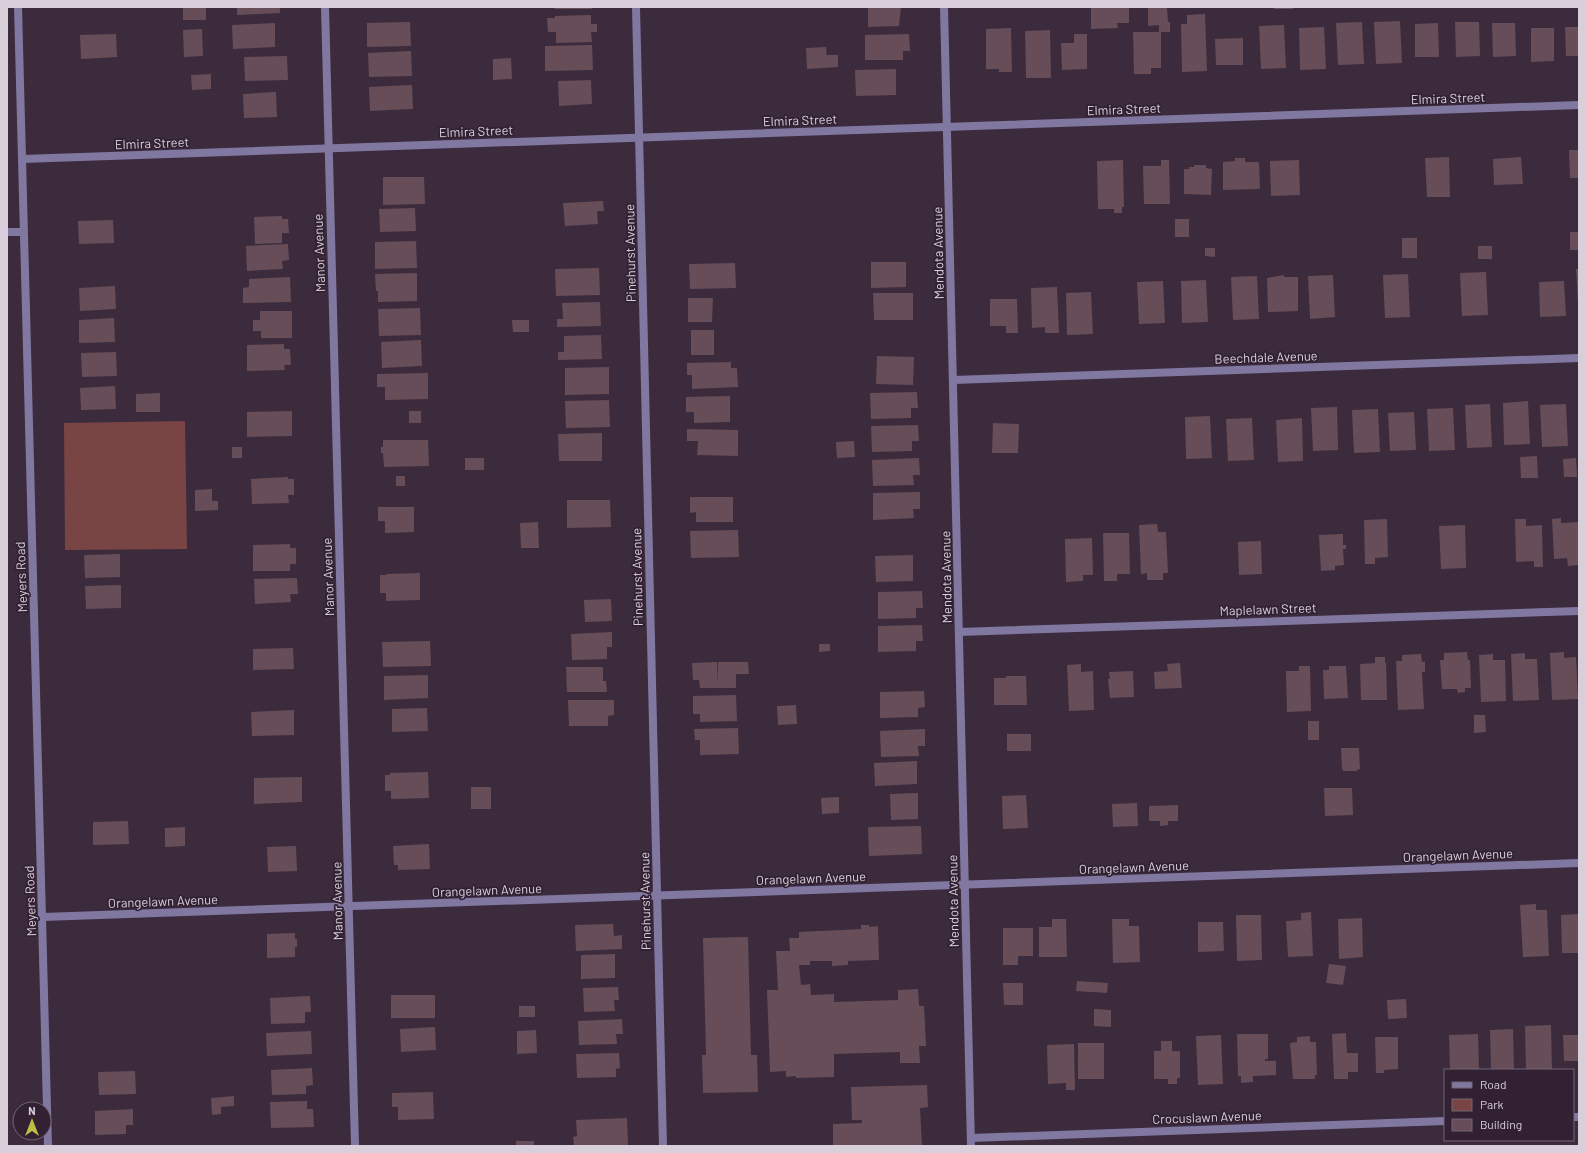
<svg xmlns="http://www.w3.org/2000/svg" width="1586" height="1153" font-family="Barlow,sans-serif">
<rect width="100%" height="100%" fill="#3b2b3d"/>
<polygon fill="#784544" points="185,421 187,549 65,550 64,423"/>
<g fill="#674d57">
<rect x="183" y="7" width="23" height="13"/>
<polygon points="237,7 280,7 280,13 237,15"/>
<rect x="555" y="7" width="37" height="2"/>
<polygon points="868,7 901,7 899,26 868,27"/>
<polygon points="1091,7 1129,7 1129,23 1117,23 1118,28 1091,29"/>
<polygon points="1148,7 1167,7 1168,22 1170,22 1170,32 1161,32 1161,68 1151,68 1151,74 1134,74 1133,32 1159,32 1159,25 1148,26"/>
<rect x="1274" y="7" width="19" height="2"/>
<polygon points="1205,14 1207,71 1182,72 1181,24 1187,24 1187,15"/>
<polygon points="591,15 591,24 597,24 597,32 591,32 592,42 556,43 556,32 548,32 547,18 555,18 555,16"/>
<polygon points="1400,21 1402,63 1376,64 1374,22"/>
<polygon points="410,22 411,46 367,47 367,23"/>
<polygon points="1362,22 1364,64 1338,65 1336,23"/>
<polygon points="1455,22 1479,22 1480,56 1456,57"/>
<polygon points="275,23 275,47 233,49 232,25"/>
<polygon points="1438,23 1439,57 1415,57 1415,24"/>
<polygon points="1492,23 1515,23 1516,56 1493,57"/>
<polygon points="1284,25 1286,68 1261,69 1259,26"/>
<polygon points="1324,27 1326,69 1300,70 1299,28"/>
<polygon points="1565,27 1579,27 1579,56 1566,56"/>
<polygon points="1011,28 1012,72 999,72 999,69 986,69 986,29"/>
<polygon points="1531,28 1554,28 1554,61 1531,62"/>
<polygon points="202,29 203,56 184,57 183,30"/>
<polygon points="1050,30 1051,78 1026,78 1025,31"/>
<polygon points="116,34 117,57 81,59 80,35"/>
<polygon points="909,34 910,51 903,51 903,60 865,60 865,35"/>
<polygon points="1074,34 1087,34 1087,69 1062,70 1061,43 1074,43"/>
<polygon points="1243,38 1243,65 1216,65 1215,39"/>
<polygon points="592,45 593,70 545,71 545,46"/>
<polygon points="826,47 827,60 827,55 838,55 838,67 807,69 806,48"/>
<polygon points="411,51 412,76 369,77 368,53"/>
<polygon points="287,56 288,80 245,81 244,57"/>
<polygon points="511,58 512,79 493,80 493,59"/>
<polygon points="896,69 896,95 856,96 855,70"/>
<polygon points="211,74 211,89 192,90 191,75"/>
<polygon points="591,80 592,104 559,106 558,81"/>
<polygon points="412,85 413,109 370,111 369,87"/>
<polygon points="276,92 277,117 244,118 243,94"/>
<polygon points="1569,150 1579,150 1579,178 1570,178"/>
<polygon points="1449,157 1450,197 1427,197 1425,158"/>
<polygon points="1521,157 1523,184 1494,185 1493,159"/>
<polygon points="1235,158 1245,158 1245,162 1259,162 1260,189 1223,190 1223,162 1235,161"/>
<polygon points="1123,160 1124,207 1122,207 1122,213 1114,213 1114,209 1098,209 1097,161"/>
<polygon points="1161,160 1169,160 1170,204 1144,204 1143,166 1161,166"/>
<polygon points="1299,160 1300,195 1271,196 1270,161"/>
<polygon points="1194,165 1206,165 1206,168 1212,169 1211,195 1184,194 1184,169 1189,169 1189,167 1194,167"/>
<polygon points="383,177 424,177 425,204 383,205"/>
<polygon points="603,201 604,211 597,211 598,224 565,226 563,203"/>
<polygon points="415,208 416,231 380,232 379,209"/>
<polygon points="282,216 282,219 288,219 289,233 282,233 282,243 255,244 254,217"/>
<rect x="1175" y="219" width="14" height="18"/>
<polygon points="113,220 114,243 79,244 78,221"/>
<rect x="1570" y="232" width="9" height="18"/>
<rect x="1402" y="238" width="15" height="20"/>
<polygon points="416,241 417,268 375,269 375,242"/>
<polygon points="288,244 289,260 282,261 283,269 247,271 246,246"/>
<rect x="1478" y="246" width="14" height="13"/>
<polygon points="1205,248 1215,248 1215,257 1205,256"/>
<polygon points="871,262 906,262 906,287 871,288"/>
<polygon points="735,263 736,288 690,289 689,264"/>
<polygon points="599,268 600,295 556,296 555,269"/>
<polygon points="1576,269 1579,269 1579,304 1578,304"/>
<polygon points="1486,272 1488,315 1462,316 1460,273"/>
<polygon points="417,273 417,301 378,302 378,291 376,291 375,274"/>
<polygon points="1408,274 1410,317 1385,318 1383,275"/>
<polygon points="1284,275 1284,277 1298,277 1298,311 1268,312 1267,278"/>
<polygon points="1333,275 1335,317 1310,319 1308,276"/>
<polygon points="1257,276 1259,319 1233,320 1231,277"/>
<polygon points="290,277 291,302 243,303 243,288 249,287 249,279"/>
<polygon points="1206,280 1208,322 1182,323 1181,281"/>
<polygon points="1163,281 1165,323 1139,324 1137,282"/>
<polygon points="1564,281 1566,316 1540,317 1539,282"/>
<polygon points="115,286 116,309 80,311 79,288"/>
<polygon points="1057,287 1059,333 1045,333 1045,327 1032,328 1031,288"/>
<polygon points="1091,292 1093,334 1067,335 1066,293"/>
<polygon points="873,293 913,293 913,320 874,320"/>
<polygon points="688,298 713,298 712,322 688,322"/>
<polygon points="990,299 1017,299 1018,333 1006,333 1006,326 990,326"/>
<polygon points="600,302 601,326 557,327 557,319 563,319 562,303"/>
<polygon points="420,308 421,335 379,336 378,309"/>
<polygon points="260,311 292,311 292,338 261,338 261,331 253,331 253,320 260,320"/>
<polygon points="114,318 115,342 79,343 79,320"/>
<polygon points="512,320 529,320 529,332 513,332"/>
<rect x="691" y="330" width="23" height="25"/>
<polygon points="601,335 602,359 558,360 558,352 564,352 564,336"/>
<polygon points="421,340 422,366 382,368 381,342"/>
<polygon points="284,344 284,349 290,349 291,365 284,365 285,370 247,371 247,345"/>
<polygon points="116,352 117,376 82,377 81,353"/>
<polygon points="877,356 914,357 913,385 876,384"/>
<polygon points="731,362 731,368 737,368 738,387 692,389 692,375 687,375 687,363"/>
<polygon points="609,367 609,394 565,395 565,368"/>
<polygon points="428,373 428,399 385,400 385,387 377,387 377,374"/>
<polygon points="115,386 116,409 81,410 80,388"/>
<polygon points="917,392 918,408 911,408 911,418 871,419 870,393"/>
<polygon points="160,393 160,412 136,412 136,394"/>
<polygon points="730,396 730,422 694,423 694,412 686,412 686,397"/>
<polygon points="609,400 610,427 566,428 565,401"/>
<polygon points="1528,401 1530,444 1504,445 1503,403"/>
<polygon points="1490,404 1492,447 1467,448 1465,405"/>
<polygon points="1566,404 1568,446 1542,447 1540,405"/>
<polygon points="1337,407 1338,450 1313,451 1311,408"/>
<polygon points="1453,408 1455,450 1429,451 1427,409"/>
<polygon points="1378,409 1380,452 1354,453 1352,410"/>
<polygon points="292,411 292,436 247,437 247,412"/>
<rect x="409" y="411" width="12" height="12"/>
<polygon points="1414,412 1416,450 1390,451 1388,413"/>
<polygon points="1210,416 1212,458 1186,459 1185,417"/>
<polygon points="1252,418 1254,460 1228,461 1226,419"/>
<polygon points="1302,418 1303,461 1278,462 1276,420"/>
<polygon points="993,423 1019,424 1018,453 992,453"/>
<polygon points="918,425 919,441 912,441 912,451 872,452 871,426"/>
<polygon points="687,429 738,430 738,456 697,455 698,441 687,441"/>
<polygon points="602,433 602,461 559,461 558,434"/>
<polygon points="383,440 428,440 429,466 384,467 383,453 381,453 381,447 383,447"/>
<polygon points="854,441 855,457 837,458 836,442"/>
<rect x="232" y="447" width="10" height="11"/>
<polygon points="1537,456 1538,478 1521,478 1520,457"/>
<rect x="465" y="458" width="19" height="12"/>
<polygon points="919,458 920,475 913,475 914,485 873,486 872,460"/>
<polygon points="1576,458 1577,477 1564,477 1563,459"/>
<rect x="396" y="476" width="9" height="10"/>
<polygon points="288,477 288,479 294,479 294,495 288,495 289,503 252,504 251,479"/>
<polygon points="212,489 212,501 218,501 218,510 195,511 195,490"/>
<polygon points="920,492 920,509 913,509 914,518 873,520 873,493"/>
<polygon points="690,497 733,497 733,522 696,522 696,512 690,513"/>
<polygon points="567,500 610,500 611,527 567,528"/>
<polygon points="378,507 414,507 414,532 385,533 385,521 378,521"/>
<polygon points="1561,518 1561,523 1578,522 1579,565 1568,566 1567,558 1554,559 1552,519"/>
<polygon points="1387,519 1388,557 1375,558 1375,564 1365,564 1364,520"/>
<polygon points="1515,519 1526,519 1526,526 1542,525 1543,567 1534,567 1534,561 1516,562"/>
<polygon points="538,522 539,548 521,548 520,523"/>
<polygon points="1157,524 1158,532 1166,532 1168,573 1163,573 1163,580 1147,580 1147,573 1141,574 1139,525"/>
<polygon points="1465,525 1466,568 1441,569 1439,526"/>
<polygon points="738,530 739,557 691,558 690,531"/>
<polygon points="1103,533 1129,533 1130,574 1117,574 1117,581 1104,581"/>
<polygon points="1343,534 1343,545 1346,545 1346,549 1343,549 1344,565 1335,566 1335,570 1321,571 1319,535"/>
<polygon points="1092,538 1093,575 1083,575 1083,581 1066,582 1065,539"/>
<polygon points="1261,541 1262,574 1239,575 1238,542"/>
<polygon points="290,544 290,548 296,548 296,564 290,564 290,571 253,571 253,545"/>
<polygon points="120,554 120,577 85,578 84,555"/>
<polygon points="913,555 913,581 876,582 875,556"/>
<polygon points="420,573 420,600 386,601 386,593 380,593 380,575 386,575 386,574"/>
<polygon points="297,578 298,594 290,594 291,602 255,604 254,579"/>
<polygon points="121,585 121,608 86,609 85,586"/>
<polygon points="922,591 923,608 916,608 916,618 878,619 878,592"/>
<polygon points="611,599 612,621 585,622 584,600"/>
<polygon points="922,625 923,641 916,641 916,651 878,652 878,626"/>
<polygon points="612,632 612,647 607,647 607,659 572,660 571,634"/>
<polygon points="430,641 431,666 383,667 382,642"/>
<polygon points="819,644 830,644 830,651 819,652"/>
<polygon points="293,648 294,669 253,670 253,649"/>
<polygon points="1467,652 1468,660 1470,660 1471,688 1465,688 1465,692 1458,693 1457,689 1442,689 1440,660 1444,660 1444,653"/>
<polygon points="1564,652 1564,658 1576,657 1578,699 1552,700 1550,653"/>
<polygon points="1525,653 1525,659 1537,659 1539,700 1513,701 1511,654"/>
<polygon points="1421,654 1422,662 1425,662 1425,672 1422,672 1424,709 1398,710 1396,661 1402,661 1402,655"/>
<polygon points="1493,654 1493,660 1505,660 1506,701 1481,702 1479,655"/>
<polygon points="1375,657 1385,657 1385,663 1386,663 1387,700 1361,700 1360,664 1375,663"/>
<polygon points="717,662 718,684 718,662 748,662 749,674 736,674 736,688 700,688 699,680 693,680 692,663"/>
<polygon points="1180,663 1182,688 1155,689 1154,672 1168,671 1167,664"/>
<polygon points="1081,664 1081,672 1093,671 1094,710 1069,711 1067,665"/>
<polygon points="1299,666 1310,666 1311,711 1287,712 1286,671 1299,671"/>
<polygon points="1329,666 1346,666 1348,698 1324,699 1323,670 1329,670"/>
<polygon points="566,667 603,667 603,681 606,681 607,692 567,692"/>
<polygon points="1133,671 1134,697 1110,698 1108,679 1110,679 1109,672"/>
<polygon points="428,675 428,698 384,700 384,676"/>
<polygon points="1006,676 1026,676 1027,705 994,705 994,678 1006,678"/>
<polygon points="924,691 925,707 918,708 918,717 880,718 880,692"/>
<polygon points="736,695 737,721 700,722 700,714 693,714 693,696"/>
<polygon points="568,700 614,700 614,715 608,716 608,726 569,726"/>
<polygon points="796,705 797,724 778,725 777,706"/>
<polygon points="427,708 428,731 392,732 392,709"/>
<polygon points="294,710 294,735 252,736 251,712"/>
<polygon points="1474,715 1485,715 1486,732 1474,733"/>
<rect x="1308" y="721" width="11" height="19"/>
<polygon points="738,728 739,754 700,755 700,740 695,740 694,729"/>
<polygon points="925,729 925,746 918,746 919,756 881,757 880,731"/>
<rect x="1007" y="734" width="24" height="17"/>
<polygon points="1341,748 1359,748 1360,769 1357,770 1357,771 1343,771 1343,769 1342,769"/>
<polygon points="917,761 917,784 875,786 874,763"/>
<polygon points="428,772 429,798 391,799 391,791 385,791 385,775 390,775 390,773"/>
<polygon points="302,777 302,802 254,804 254,778"/>
<rect x="471" y="787" width="20" height="22"/>
<polygon points="1324,788 1352,788 1353,815 1325,816"/>
<polygon points="918,793 918,819 891,820 890,794"/>
<polygon points="1026,795 1028,828 1003,829 1002,796"/>
<polygon points="839,797 839,813 822,814 821,798"/>
<polygon points="1137,803 1138,826 1113,827 1112,804"/>
<polygon points="1178,805 1178,821 1168,821 1168,825 1160,826 1160,821 1149,821 1149,806"/>
<polygon points="128,821 129,844 93,845 93,822"/>
<polygon points="921,826 922,854 869,856 868,827"/>
<polygon points="185,827 185,846 165,847 165,828"/>
<polygon points="429,844 430,869 398,870 398,865 394,865 393,846"/>
<polygon points="296,846 297,871 268,872 267,847"/>
<polygon points="1536,904 1536,910 1547,910 1549,956 1523,957 1520,905"/>
<polygon points="1311,912 1313,956 1288,957 1286,921 1301,920 1301,913"/>
<polygon points="1579,914 1579,953 1562,953 1561,915"/>
<polygon points="1236,915 1261,915 1262,960 1237,961"/>
<polygon points="1362,918 1363,957 1339,959 1338,919"/>
<polygon points="1052,919 1066,919 1067,957 1039,957 1039,927 1052,927"/>
<polygon points="1112,919 1129,919 1129,926 1139,926 1140,962 1113,963"/>
<polygon points="1198,922 1223,922 1224,951 1198,952"/>
<polygon points="613,924 614,936 622,935 622,949 576,951 575,925"/>
<polygon points="861,925 869,925 869,927 878,926 879,960 848,961 848,965 832,966 832,961 810,961 810,965 799,965 801,985 810,984 811,995 834,994 834,1002 898,1000 898,990 918,989 919,1006 924,1006 926,1046 919,1046 920,1063 900,1063 900,1052 834,1054 834,1077 796,1078 796,1076 786,1077 786,1071 770,1072 767,990 778,990 776,951 790,951 789,938 799,938 799,932 861,929"/>
<polygon points="1003,928 1033,928 1033,956 1018,956 1018,965 1003,965"/>
<polygon points="295,933 295,939 297,939 297,947 295,947 295,957 267,958 267,934"/>
<polygon points="748,937 751,1055 757,1055 758,1092 703,1093 702,1055 706,1055 703,938"/>
<polygon points="615,954 615,978 581,979 581,955"/>
<polygon points="1329,964 1346,966 1343,985 1326,983"/>
<polygon points="1077,981 1108,983 1107,993 1076,991"/>
<polygon points="1003,983 1023,983 1023,1005 1004,1005"/>
<polygon points="618,987 619,1000 614,1000 615,1011 584,1012 583,988"/>
<rect x="391" y="995" width="44" height="23"/>
<polygon points="310,996 311,1012 305,1012 305,1023 271,1024 270,998"/>
<polygon points="1406,999 1407,1018 1388,1019 1387,1000"/>
<rect x="519" y="1006" width="16" height="11"/>
<polygon points="1094,1009 1111,1010 1111,1027 1094,1026"/>
<polygon points="622,1019 623,1034 616,1034 617,1044 579,1045 578,1021"/>
<polygon points="1551,1025 1552,1070 1526,1070 1525,1026"/>
<polygon points="435,1027 436,1050 401,1052 400,1029"/>
<polygon points="1513,1029 1514,1070 1491,1070 1490,1030"/>
<polygon points="536,1030 537,1053 517,1054 517,1031"/>
<polygon points="311,1031 312,1054 267,1056 266,1033"/>
<polygon points="1346,1033 1347,1053 1358,1053 1358,1072 1348,1072 1348,1079 1334,1079 1332,1034"/>
<polygon points="1237,1034 1268,1034 1268,1059 1265,1059 1265,1061 1276,1061 1276,1075 1253,1076 1253,1082 1241,1083 1241,1076 1238,1076"/>
<polygon points="1478,1034 1479,1069 1450,1069 1449,1035"/>
<polygon points="1221,1035 1223,1084 1198,1085 1196,1036"/>
<polygon points="1563,1035 1579,1035 1579,1061 1564,1061"/>
<polygon points="1310,1036 1310,1042 1316,1042 1317,1075 1315,1075 1315,1079 1293,1079 1290,1043 1297,1042 1297,1037"/>
<polygon points="1375,1037 1398,1037 1398,1069 1384,1070 1384,1073 1376,1073"/>
<polygon points="1161,1041 1172,1041 1172,1051 1180,1051 1180,1078 1177,1078 1177,1084 1168,1084 1168,1079 1154,1079 1154,1051 1161,1051"/>
<rect x="1078" y="1043" width="26" height="36"/>
<polygon points="1074,1044 1075,1090 1066,1090 1066,1083 1048,1084 1047,1045"/>
<polygon points="619,1053 620,1068 616,1069 616,1077 577,1078 576,1054"/>
<polygon points="312,1068 313,1085 306,1086 306,1094 272,1095 271,1070"/>
<polygon points="135,1071 136,1094 99,1095 98,1072"/>
<polygon points="927,1085 928,1107 920,1108 922,1146 833,1146 833,1124 862,1123 862,1120 852,1120 851,1087"/>
<polygon points="433,1092 434,1119 398,1120 398,1107 392,1107 392,1093"/>
<polygon points="234,1096 234,1106 221,1107 221,1114 212,1115 211,1098"/>
<polygon points="307,1101 307,1109 313,1109 314,1127 271,1128 270,1102"/>
<polygon points="133,1109 133,1125 126,1125 126,1134 95,1135 95,1111"/>
<polygon points="627,1118 628,1145 577,1146 577,1145 574,1145 573,1137 577,1136 576,1120"/>
<rect x="516" y="1141" width="18" height="5"/>
</g>
<g fill="none" stroke-linecap="round" stroke-linejoin="round">
<g stroke="#8178a2" stroke-width="8">
<polyline points="325,7 355,1146"/>
<polyline points="636,7 663,1146"/>
<polyline points="944,7 971,1146"/>
<polyline points="22,159 1579,105"/>
<polyline points="7,232 23,232"/>
<polyline points="953,380 1579,358"/>
<polyline points="959,632 1579,611"/>
<polyline points="43,917 1579,863"/>
<polyline points="1573,1117 1579,1117"/>
<polyline points="971,1138 1445,1121"/>
</g>
<polyline stroke="#8178a2" stroke-width="8" points="18,7 48,1146"/>
</g>
<g text-anchor="middle" stroke-width="3.5" stroke-linejoin="round" paint-order="stroke">
<g font-size="13" fill="#d9cfda" stroke="#312133">
<text transform="translate(1448 98) rotate(-2)" y="5">Elmira Street</text>
<text transform="translate(1124 109) rotate(-2)" y="5">Elmira Street</text>
<text transform="translate(800 120) rotate(-2)" y="5">Elmira Street</text>
<text transform="translate(476 131) rotate(-2)" y="5">Elmira Street</text>
<text transform="translate(152 143) rotate(-2)" y="5">Elmira Street</text>
<text transform="translate(319 253) rotate(-92)" y="5">Manor Avenue</text>
<text transform="translate(630 253) rotate(-91)" y="5">Pinehurst Avenue</text>
<text transform="translate(938 253) rotate(-91)" y="5">Mendota Avenue</text>
<text transform="translate(1266 357) rotate(-2)" y="5">Beechdale Avenue</text>
<text transform="translate(21 577) rotate(-92)" y="5">Meyers Road</text>
<text transform="translate(328 577) rotate(-92)" y="5">Manor Avenue</text>
<text transform="translate(637 577) rotate(-91)" y="5">Pinehurst Avenue</text>
<text transform="translate(946 577) rotate(-91)" y="5">Mendota Avenue</text>
<text transform="translate(1268 609) rotate(-2)" y="5">Maplelawn Street</text>
<text transform="translate(1458 855) rotate(-2)" y="5">Orangelawn Avenue</text>
<text transform="translate(1134 867) rotate(-2)" y="5">Orangelawn Avenue</text>
<text transform="translate(811 878) rotate(-2)" y="5">Orangelawn Avenue</text>
<text transform="translate(487 890) rotate(-2)" y="5">Orangelawn Avenue</text>
<text transform="translate(30 901) rotate(-92)" y="5">Meyers Road</text>
<text transform="translate(163 901) rotate(-2)" y="5">Orangelawn Avenue</text>
<text transform="translate(337 901) rotate(-91)" y="5">Manor Avenue</text>
<text transform="translate(645 901) rotate(-91)" y="5">Pinehurst Avenue</text>
<text transform="translate(953 901) rotate(-91)" y="5">Mendota Avenue</text>
<text transform="translate(1207 1117) rotate(-2)" y="5">Crocuslawn Avenue</text>
</g>
</g>
<rect width="1586" height="1153" fill="none" stroke="#d9cfda" stroke-width="16"/>
<rect x="1444" y="1069" width="130" height="72" fill="#312133" stroke="#746776"/>
<rect x="1452" y="1082" width="20" height="6" fill="#8178a2" stroke="#746776"/>
<text x="1480" y="1089" font-size="12" fill="#d9cfda">Road</text>
<rect x="1452" y="1099" width="20" height="12" fill="#784544" stroke="#746776"/>
<text x="1480" y="1109" font-size="12" fill="#d9cfda">Park</text>
<rect x="1452" y="1119" width="20" height="12" fill="#674d57" stroke="#746776"/>
<text x="1480" y="1129" font-size="12" fill="#d9cfda">Building</text>
<g transform="translate(32 1121)"><circle r="19" fill="#312133" stroke="#746776"/>
<path d="M0-3L7 15L0 10L-7 15Z" fill="#bdbf43"/>
<text y="-6" font-size="11" font-weight="bold" text-anchor="middle" fill="#d9cfda">N</text>
</g>
</svg>
